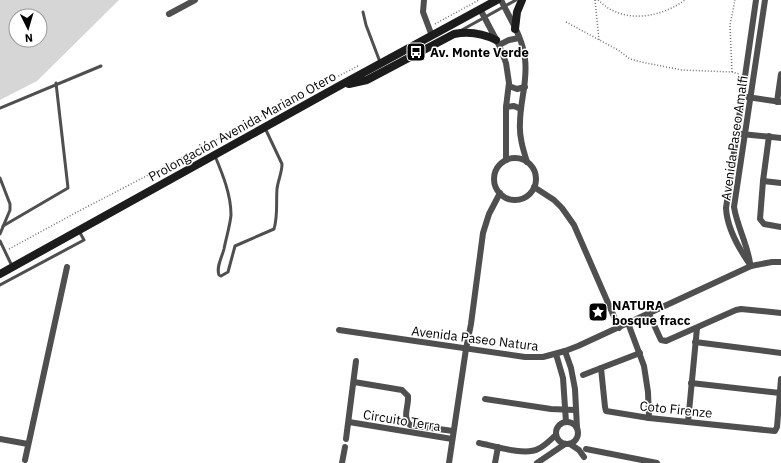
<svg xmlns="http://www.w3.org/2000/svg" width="781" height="463" font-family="'IBM Plex Sans',sans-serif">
<rect width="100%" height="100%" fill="#fff"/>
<path fill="#d6d6d6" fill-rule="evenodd" d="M0,0H119L37,81L0,100ZM16,16H40V40H16Z"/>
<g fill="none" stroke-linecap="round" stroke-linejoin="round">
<g stroke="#717171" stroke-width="1.5" stroke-dasharray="1 2" stroke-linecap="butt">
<polyline points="595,0 599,40"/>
<path d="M598,0C603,4 608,9 614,11C637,22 666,14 685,0"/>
<polyline points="566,22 618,50 630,59 641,62 682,70 732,72 739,74"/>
<polyline points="435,24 479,0"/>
<polyline points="732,72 730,25 735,0"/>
<polyline points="9,249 79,211 358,66"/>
</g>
<g stroke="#4f4f4f" stroke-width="3">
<polyline points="363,12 366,25 380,62"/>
<polyline points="460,31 516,0"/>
<polyline points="0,108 101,66"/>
<path d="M215,156C223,175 231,195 231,215C230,226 226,238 224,249C222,257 216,267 219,275L221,276L228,272L235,246L274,229C278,216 276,202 277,189C278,180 282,173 282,164L265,128"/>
<polyline points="0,178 10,204 10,210 0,234"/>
<polyline points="3,226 68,188 56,83"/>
<polyline points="0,241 12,266"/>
<polyline points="0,285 84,240 79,231"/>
</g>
<g stroke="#4f4f4f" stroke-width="6">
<polyline points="424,0 423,12 432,36"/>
<path d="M501,0C510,19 523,38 525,59C528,82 520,100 520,123C519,136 523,149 527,162"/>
<polyline points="480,9 499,45 506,63 509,83 506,107 506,160"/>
<polyline points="169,14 195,0"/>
<polyline points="499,45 509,40 519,38"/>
<polyline points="509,86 517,89 525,87"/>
<polyline points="747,97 781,102"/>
<polyline points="777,102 781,74"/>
<polyline points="506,107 514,106 521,109"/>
<polyline points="741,134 781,138"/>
<polyline points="769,136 763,181 760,219 764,224 781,227"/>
<circle cx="515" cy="179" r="21"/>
<polyline points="763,181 781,183"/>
<polyline points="534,187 554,200 562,208 574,225 619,328"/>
<path d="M750,263C747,243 737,226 734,207L765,0"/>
<path d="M751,266C739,249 727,229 726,208L756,0"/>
<polyline points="649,314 661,340 666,341 736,310 741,309 781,313"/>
<polyline points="628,323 644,366 648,392 649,418"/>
<polyline points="339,330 525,357 543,357 565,351 578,346 751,266 772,262 781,262"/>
<polyline points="695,342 781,353"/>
<polyline points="565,351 571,368 575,389 577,428"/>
<polyline points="640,353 601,368 605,407 606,411 649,418 775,431 777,427 781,379"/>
<polyline points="556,354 563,378 566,422"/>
<polyline points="583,375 601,368"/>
<path d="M354,382L402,390L408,396C409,406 402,417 410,425L453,431"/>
<polyline points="691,383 780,393"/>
<polyline points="485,399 551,409 575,410"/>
<polyline points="349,422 452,439"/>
<polyline points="688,422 697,328"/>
<circle cx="567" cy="433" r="11"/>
<polyline points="0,439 28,444"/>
<polyline points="346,439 356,361"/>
<path d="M479,443C494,446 525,456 538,449C545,446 550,440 556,435"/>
<polyline points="570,444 579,450 584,457"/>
<polyline points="586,449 657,463"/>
<polyline points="25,460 67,267"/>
<polyline points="342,463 345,447"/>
<polyline points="449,463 466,349 471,324 483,233 489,214 500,193"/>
<polyline points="495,463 498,447"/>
<polyline points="537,463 565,444"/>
</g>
<g stroke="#1c1c1c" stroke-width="8">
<polyline points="515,29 517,12 522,0"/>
<path d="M349,84L367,80L454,34C469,31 482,33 496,40"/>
<polyline points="0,274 339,86 497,0"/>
</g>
</g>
<defs>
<g id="bus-square" transform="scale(1)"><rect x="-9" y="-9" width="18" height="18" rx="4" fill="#000" stroke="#fff"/><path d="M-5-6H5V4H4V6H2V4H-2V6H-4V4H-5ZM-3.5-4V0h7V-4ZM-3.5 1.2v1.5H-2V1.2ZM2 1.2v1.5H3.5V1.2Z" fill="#fff"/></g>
<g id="sight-square" transform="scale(1)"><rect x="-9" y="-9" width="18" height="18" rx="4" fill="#000" stroke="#fff"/><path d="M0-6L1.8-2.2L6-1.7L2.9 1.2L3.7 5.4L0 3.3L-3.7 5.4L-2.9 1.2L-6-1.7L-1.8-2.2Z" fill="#fff"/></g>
</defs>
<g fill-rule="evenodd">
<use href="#bus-square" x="416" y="52"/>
<use href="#sight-square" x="598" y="312"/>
</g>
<g text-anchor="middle" stroke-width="3" stroke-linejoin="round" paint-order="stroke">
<g font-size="13" font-weight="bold" fill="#000" stroke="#fff" text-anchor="start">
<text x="430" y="57">Av. Monte Verde</text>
<text x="612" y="310">NATURA<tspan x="612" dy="15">bosque fracc</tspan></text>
</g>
<g font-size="13" fill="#000" stroke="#fff">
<text transform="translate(242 126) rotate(-29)" y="5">Prolongación Avenida Mariano Otero</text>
<text transform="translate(734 138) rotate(-82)" y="5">Avenida Paseo Amalfi</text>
<text transform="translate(475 338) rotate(7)" y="5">Avenida Paseo Natura</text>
<text transform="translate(676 409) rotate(6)" y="5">Coto Firenze</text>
<text transform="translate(402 420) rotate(9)" y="5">Circuito Terra</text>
</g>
</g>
<g transform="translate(28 28) rotate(175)"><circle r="19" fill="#ffffff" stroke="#999999"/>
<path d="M0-3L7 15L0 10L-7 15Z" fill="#000000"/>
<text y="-6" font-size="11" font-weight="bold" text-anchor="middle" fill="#000000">N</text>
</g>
</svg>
